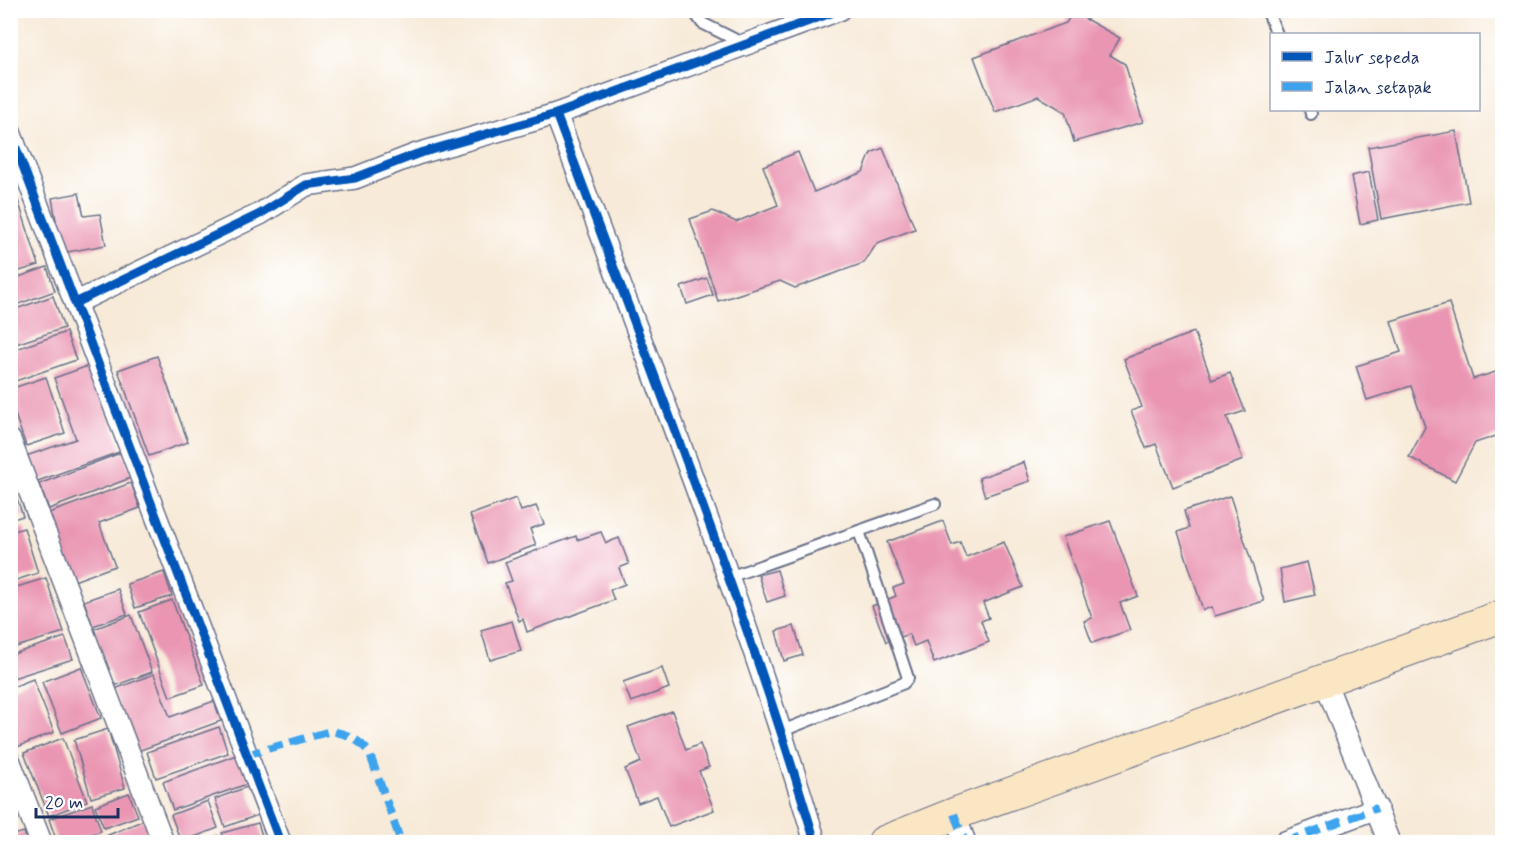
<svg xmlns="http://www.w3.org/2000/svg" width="1513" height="853" font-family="Mynerve,sans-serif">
<rect width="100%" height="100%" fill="#fff"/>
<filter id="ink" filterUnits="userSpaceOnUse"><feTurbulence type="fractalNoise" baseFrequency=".0167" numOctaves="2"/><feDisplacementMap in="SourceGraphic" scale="12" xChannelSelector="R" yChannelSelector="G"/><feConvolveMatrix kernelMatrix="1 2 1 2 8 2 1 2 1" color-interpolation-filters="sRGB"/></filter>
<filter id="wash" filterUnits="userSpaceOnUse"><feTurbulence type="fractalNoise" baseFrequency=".008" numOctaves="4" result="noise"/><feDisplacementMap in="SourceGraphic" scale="24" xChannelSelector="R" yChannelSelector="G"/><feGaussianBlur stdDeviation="1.35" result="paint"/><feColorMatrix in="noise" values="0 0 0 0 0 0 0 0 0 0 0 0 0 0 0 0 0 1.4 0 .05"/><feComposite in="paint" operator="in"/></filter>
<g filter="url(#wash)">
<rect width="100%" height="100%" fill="#f7ead8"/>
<g id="blocks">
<g fill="#ea96b3">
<polygon points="1073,12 1120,38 1110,55 1125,64 1143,122 1074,142 1065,112 1038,96 995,112 974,57 1066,23"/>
<polygon points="1456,131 1469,202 1381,219 1368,147"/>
<polygon points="883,148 915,229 877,243 864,263 795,288 780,281 718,301 690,219 713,211 736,222 778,205 763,166 798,152 814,192 863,172 871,153"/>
<polygon points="1369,172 1378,220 1360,224 1351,176"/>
<polygon points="15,191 39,265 10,274 10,192"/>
<polygon points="79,193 84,216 100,214 106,245 62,253 52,198"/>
<polygon points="47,267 55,291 10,307 10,280"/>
<polygon points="707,278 713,295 687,304 681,287"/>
<polygon points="53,296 64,328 10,346 10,311"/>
<polygon points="1449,303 1473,379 1502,370 1502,434 1475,443 1455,481 1409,457 1425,427 1411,386 1367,400 1356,366 1401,352 1391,321"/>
<polygon points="66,332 76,360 10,383 10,351"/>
<polygon points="1194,332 1212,380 1230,373 1245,411 1227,417 1243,460 1173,487 1156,444 1146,448 1131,411 1142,407 1124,359"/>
<polygon points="157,356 188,442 149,456 118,370"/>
<polygon points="91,365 122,451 35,482 26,456 76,439 54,378"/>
<polygon points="46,377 65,433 26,446 10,400 10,389"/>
<polygon points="123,452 133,477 49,509 39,484"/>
<polygon points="1024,462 1030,481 985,496 979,478"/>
<polygon points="131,483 140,508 99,523 115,566 74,581 49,513"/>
<polygon points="15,493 23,516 10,520 10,495"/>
<polygon points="1230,496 1264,601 1215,616 1212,607 1203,610 1178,532 1189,528 1184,511"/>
<polygon points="516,498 521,511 536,506 544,524 530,529 536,545 488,563 470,515"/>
<polygon points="943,521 952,545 960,542 966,557 1004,542 1023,587 983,603 989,618 981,621 989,642 934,663 926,641 914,646 909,634 886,642 872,606 896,596 893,588 904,584 887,542"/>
<polygon points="1110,521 1138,596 1120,603 1130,630 1092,643 1084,621 1092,618 1063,537"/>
<polygon points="24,528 38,573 10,582 10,532"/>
<polygon points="601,532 606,543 619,538 629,564 619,568 625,584 610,590 614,600 527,632 523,619 519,621 505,583 512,581 505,562 576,536 577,540"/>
<polygon points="1307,562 1315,595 1285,602 1280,569"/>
<polygon points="777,570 785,596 767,602 758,575"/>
<polygon points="164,572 172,596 135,608 127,584"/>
<polygon points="46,578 64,632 10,649 10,589"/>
<polygon points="118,589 127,614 93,626 84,601"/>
<polygon points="172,600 204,685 170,697 139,612"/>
<polygon points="131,615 152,672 114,686 94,629"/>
<polygon points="512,621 521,651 490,660 481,630"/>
<polygon points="794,626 803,655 784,661 776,631"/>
<polygon points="65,637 73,659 10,679 10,655"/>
<polygon points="81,667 101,718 62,733 42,682"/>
<polygon points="662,668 669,688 631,702 623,682"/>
<polygon points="154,674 170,717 214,701 221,721 135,752 112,690"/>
<polygon points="33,679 54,732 15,748 10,736 10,688"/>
<polygon points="672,711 686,750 700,744 709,767 699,771 714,810 669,827 657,796 638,803 625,769 641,762 628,727"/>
<polygon points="219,727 228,753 156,778 147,752"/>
<polygon points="108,729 125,788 91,798 74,740"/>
<polygon points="63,738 87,801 49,816 24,753"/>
<polygon points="239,754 250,783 173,810 163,782"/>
<polygon points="247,787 258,815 225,827 215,799"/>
<polygon points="129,793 138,816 104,828 95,806"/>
<polygon points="208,801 218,828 181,842 171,815"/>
<polygon points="92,804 101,831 67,842 57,842 49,819"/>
<polygon points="144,820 153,842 109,842 106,836"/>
<polygon points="258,823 264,842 225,842 222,833"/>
<polygon points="24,832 27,842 10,842 10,836"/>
<polygon points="100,836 103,842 85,842"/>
<polygon points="218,836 220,842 201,842"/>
</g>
</g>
</g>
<g filter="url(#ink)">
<use href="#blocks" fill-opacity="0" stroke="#687089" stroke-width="1.5"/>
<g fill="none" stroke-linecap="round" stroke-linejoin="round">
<g stroke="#687089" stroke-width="14">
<g id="lane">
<polyline points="693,10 702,23 744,44"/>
<polyline points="1267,10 1277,34"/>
<polyline points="1310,110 1311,114"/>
<polyline points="729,577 935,504"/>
<polyline points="782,731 904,683 908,678 859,531"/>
</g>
</g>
<g stroke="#687089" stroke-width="24">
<g id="street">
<path d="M556,114C646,356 742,595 815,842"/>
<polyline points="10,132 280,842"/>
<polyline points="77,302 260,214 306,185 355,178 417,154 556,114 839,10"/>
<polyline points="10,440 163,842"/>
<polyline points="1324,679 1389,842"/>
<polyline points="10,762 41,842"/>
<polyline points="954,814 965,842"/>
<polyline points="1285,842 1377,808"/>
</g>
</g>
<g stroke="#687089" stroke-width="34">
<polyline id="secondary" points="884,842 954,814 1502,616"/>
</g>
<use href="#lane" stroke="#fff" stroke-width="10"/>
<use href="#street" stroke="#fff" stroke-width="21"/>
<use href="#secondary" stroke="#fbe6c4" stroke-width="32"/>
<g stroke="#3da3ed" stroke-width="8" stroke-dasharray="15 8" stroke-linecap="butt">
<path d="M246,755L331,731C348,734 358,739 369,752L401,842"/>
<polyline points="954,814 965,842"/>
<polyline points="1285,842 1377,808"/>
</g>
<g stroke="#fff" stroke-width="13">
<g id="cycleway">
<path d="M556,114C646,356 742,595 815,842"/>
<polyline points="10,132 280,842"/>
<polyline points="77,302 260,214 306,185 355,178 417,154 556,114 839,10"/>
</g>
</g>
<use href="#cycleway" stroke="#0057b8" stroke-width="9"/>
</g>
</g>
<rect width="1513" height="853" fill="none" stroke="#fff" stroke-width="36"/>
<rect x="1270" y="33" width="210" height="78" fill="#ffffff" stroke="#a4acbf" stroke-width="1.5"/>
<rect x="1282" y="52" width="30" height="9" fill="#0057b8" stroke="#a4acbf" stroke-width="1.5"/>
<text x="1324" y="63" font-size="18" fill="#1b2f5e">Jalur sepeda</text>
<rect x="1282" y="82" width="30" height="9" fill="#3da3ed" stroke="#a4acbf" stroke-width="1.5"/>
<text x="1324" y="93" font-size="18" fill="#1b2f5e">Jalan setapak</text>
<path d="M36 808v9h82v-9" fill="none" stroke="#1b2f5e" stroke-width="3"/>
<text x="45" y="808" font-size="18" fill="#1b2f5e" stroke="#ffffff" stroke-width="4.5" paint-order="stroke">20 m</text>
</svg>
